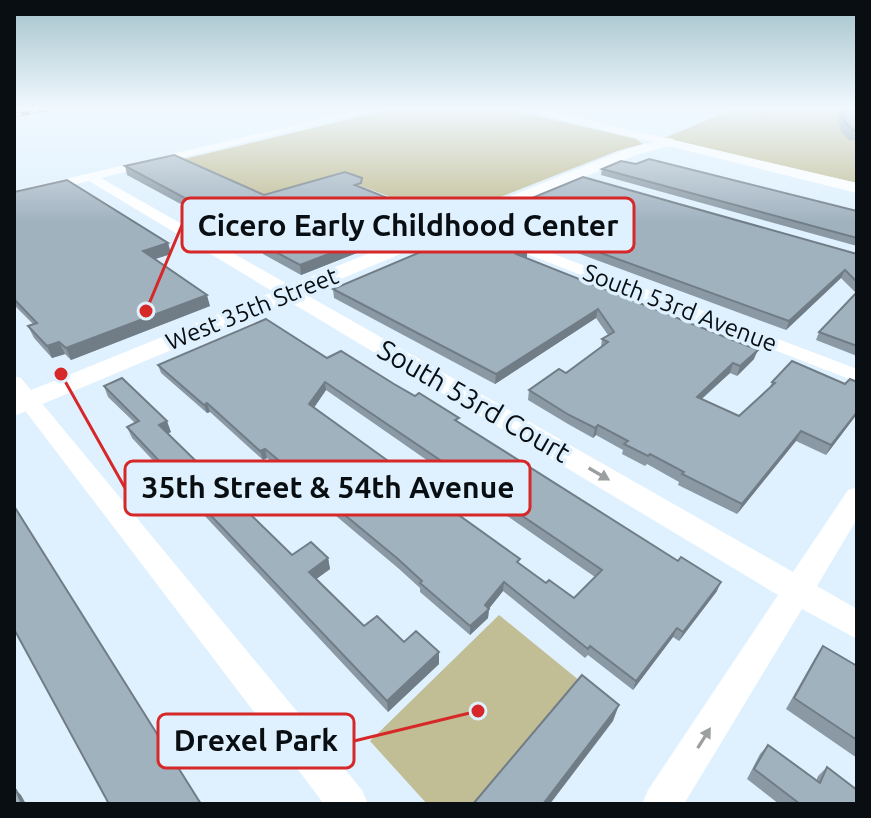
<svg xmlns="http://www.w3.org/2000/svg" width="871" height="818" font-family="Ubuntu,sans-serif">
<rect width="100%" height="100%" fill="#dff1fe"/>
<g fill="#c1bd94">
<polygon points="396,108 504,108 636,139 643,144 617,151 447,218 345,180 274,201 184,159"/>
<polygon points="736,108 857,108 857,183 662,139"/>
<polygon points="499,615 580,681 479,804 427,804 370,741"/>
</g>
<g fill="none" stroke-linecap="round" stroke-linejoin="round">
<g fill="#fff" fill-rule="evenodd">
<polygon points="14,108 19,108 14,111"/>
<polygon points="368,108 383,108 101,178 793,572 848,490 857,487 857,519 817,586 857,609 857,639 802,609 684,804 642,804 648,790 778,595 89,181 14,199 14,191"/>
<polygon points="404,201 455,220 464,220 857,369 857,382 460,228 451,228 399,208 399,202"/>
<polygon points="14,376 21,378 362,790 368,804 324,804 14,396"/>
</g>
<polygon fill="#fff" fill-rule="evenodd" points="669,138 674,139 674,145 639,154 14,416 14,397 629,148"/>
<polygon fill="#fff" fill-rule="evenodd" points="516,108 538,108 857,183 857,193"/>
<g stroke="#384147" stroke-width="4">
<polyline id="rail" points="14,115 57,108"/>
</g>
<use href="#rail" stroke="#dff1fe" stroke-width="3" stroke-dasharray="8" stroke-linecap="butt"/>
</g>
<g fill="#8a99a4" fill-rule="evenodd">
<polygon points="836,108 857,108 857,141 849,140 841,132"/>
<polygon points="125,166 264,195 363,188 430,215 430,224 301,275 263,254 262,248 127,175"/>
<polygon points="602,169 857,211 857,246 601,175"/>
<polygon points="14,192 168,243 171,254 154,259 210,306 71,360 65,354 52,358 34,338 28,326 33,324 14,305"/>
<polygon points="486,217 857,254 857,356 816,340 819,332 856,293 841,278 786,330 553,244 545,248 486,224"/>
<polygon points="527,257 525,258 754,359 737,376 730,373 702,399 739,416 770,387 772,382 845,384 857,382 857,414 826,455 796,441 737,514 678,485 679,482 647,464 645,466 622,454 623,450 596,435 593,438 568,424 528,400 529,390 566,373 601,347 602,339 608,335 596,318 495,384 334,298 333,289"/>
<path d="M327,358L394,384L459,423L717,591L679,641L673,637L633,690L588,655L585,658L503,591L489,608L488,618L470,635L420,592V588L398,568L267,458L263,460L210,412L207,413L161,373L158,365ZM326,390L595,577L574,598L546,583L430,495L314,408Z"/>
<polygon points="104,386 171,432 168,433 292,555 328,558 330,569 316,579 364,626 404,642 439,664 388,712 132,438 127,427 135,423 108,397"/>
<polygon points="823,646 857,666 857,758 786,709 815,658"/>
<polygon points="768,745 816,781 818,776 827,767 857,804 779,804 747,779 760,754"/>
</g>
<g fill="#717d86">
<polygon points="430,215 430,224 301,275 300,265"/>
<polygon points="554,236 553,244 545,248 546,240"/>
<polygon points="168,243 171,254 146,262 143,251"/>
<polygon points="527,249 527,257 515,263 516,254"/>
<polygon points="845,270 841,278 786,330 789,321"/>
<polygon points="207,295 210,306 71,360 66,348"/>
<polygon points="598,309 596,318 495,384 496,374"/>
<polygon points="59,342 65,354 52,358 47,346"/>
<polygon points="758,350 754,359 737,376 740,366"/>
<polygon points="733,363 730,373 693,406 697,397"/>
<polygon points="325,382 326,390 310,413 309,404"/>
<polygon points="207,403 210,412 207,413 204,405"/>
<polygon points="857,412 857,414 826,455 831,445"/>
<polygon points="167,421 171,432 163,436 159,425"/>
<polygon points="598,425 596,435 593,438 595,428"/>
<polygon points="801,431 796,441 737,514 742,504"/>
<polygon points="265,449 267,458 263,460 260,451"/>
<polygon points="328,558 330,569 311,583 309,572"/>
<polygon points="504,582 503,591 488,610 489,609 488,618 470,635 470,626 485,605"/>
<polygon points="721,582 717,591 679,641 683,632"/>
<polygon points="677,628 673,637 633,690 636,681"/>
<polygon points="439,652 439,664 388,712 387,701"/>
<polygon points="619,705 613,721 550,804 543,804"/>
<polygon points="16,790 21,795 26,804 22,804"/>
</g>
<g fill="#a1b2bf" stroke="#717d86" stroke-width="2" fill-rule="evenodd">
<polygon points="842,108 857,108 857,130 853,130 845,122"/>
<polygon points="174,155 264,195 345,172 362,178 361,183 355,185 430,215 300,265 261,244 267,242 125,166"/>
<polygon points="649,159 857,211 857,238 602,169 621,161 636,164"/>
<polygon points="583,177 857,254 857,282 845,270 789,321 554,236 546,240 486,217"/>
<polygon points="67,180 168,243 143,251 207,295 66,348 59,342 47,346 28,326 37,323 14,299 14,192"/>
<polygon points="475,229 527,249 516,254 758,350 740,366 733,363 697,397 739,416 775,383 772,382 792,361 845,384 850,379 857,382 857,412 831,445 801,431 742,504 682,474 684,472 650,454 648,456 624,444 628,441 598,425 595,428 569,415 529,390 559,369 566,373 608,342 602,339 614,332 598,309 496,374 333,289"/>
<polygon points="857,292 857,346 819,332"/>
<path d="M266,319L327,358L341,351L394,384L415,396L419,393L459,418L455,420L678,561L681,557L721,582L683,632L677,628L636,681L590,646L588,649L504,582L485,605L489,609L470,626L420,583L422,581L398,559L265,449L260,451L207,403L204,405L158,365ZM325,382L602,570L574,598L549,580L546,583L517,562L520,559L428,493L430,491L309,404Z"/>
<polygon points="122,378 167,421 159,425 292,555 311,542 328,558 309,572 364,626 377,616 404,642 416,631 439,652 387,701 127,427 139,421 104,386"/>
<polygon points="14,506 201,804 109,804 14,629"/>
<polygon points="823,646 857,666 857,740 794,698"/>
<polygon points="582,675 619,705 543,804 473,804"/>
<polygon points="768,745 820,783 827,767 857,790 857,804 800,804 754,769"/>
<polygon points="16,790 22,804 14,804 14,791"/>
</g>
<defs><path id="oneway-solid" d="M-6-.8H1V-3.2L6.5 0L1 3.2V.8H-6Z" transform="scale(2)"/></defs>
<g fill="#9c9fa0">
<use href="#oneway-solid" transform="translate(599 474) rotate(30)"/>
<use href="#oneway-solid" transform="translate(704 738) rotate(-58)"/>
</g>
<linearGradient id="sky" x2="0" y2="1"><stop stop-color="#a3c2cb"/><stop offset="0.49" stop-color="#f1f9ff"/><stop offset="1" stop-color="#f1f9ff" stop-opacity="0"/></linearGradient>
<rect width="871" height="222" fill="url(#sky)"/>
<g text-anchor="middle" stroke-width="7" stroke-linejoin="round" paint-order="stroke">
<g font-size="24" fill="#080e12" stroke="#dff1fe">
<text transform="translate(680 308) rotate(21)" y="8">South 53rd Avenue</text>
<text transform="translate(252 309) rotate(-22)" y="8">West 35th Street</text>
</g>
<g font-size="28" fill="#080e12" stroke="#dff1fe">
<text transform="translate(474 401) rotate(30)" y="10">South 53rd Court</text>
</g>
</g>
<path fill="none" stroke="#d62828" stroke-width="3" d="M146 311L182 225M61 374L125 488M478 711L354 741"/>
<g fill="#d62828" stroke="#dff1fe" stroke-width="3">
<circle cx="146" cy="311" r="8"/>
<circle cx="61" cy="374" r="8"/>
<circle cx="478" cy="711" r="8"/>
</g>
<g fill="#dff1fe" stroke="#d62828" stroke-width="3">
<rect x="182" y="198" width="452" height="54" rx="8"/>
<rect x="125" y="461" width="405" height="54" rx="8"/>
<rect x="158" y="714" width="196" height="54" rx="8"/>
</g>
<g font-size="30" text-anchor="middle" font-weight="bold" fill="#080e12">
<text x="408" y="236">Cicero Early Childhood Center</text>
<text x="328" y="498">35th Street &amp; 54th Avenue</text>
<text x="256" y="751">Drexel Park</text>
</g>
<rect width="871" height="818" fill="none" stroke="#080e12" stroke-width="32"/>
</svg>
